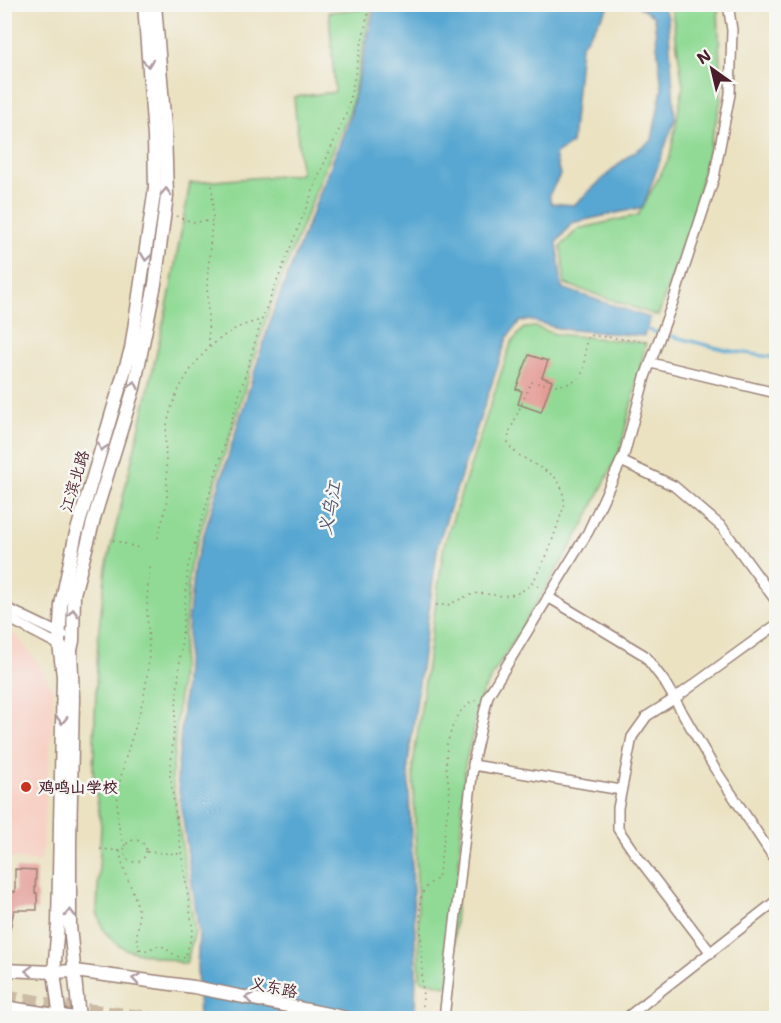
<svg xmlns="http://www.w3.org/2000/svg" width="781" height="1023" font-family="'Shantell Sans','LXGW WenKai TC',sans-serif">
<rect width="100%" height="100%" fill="#f6f6f2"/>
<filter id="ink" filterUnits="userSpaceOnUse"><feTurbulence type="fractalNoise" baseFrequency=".0167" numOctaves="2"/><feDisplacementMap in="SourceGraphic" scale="12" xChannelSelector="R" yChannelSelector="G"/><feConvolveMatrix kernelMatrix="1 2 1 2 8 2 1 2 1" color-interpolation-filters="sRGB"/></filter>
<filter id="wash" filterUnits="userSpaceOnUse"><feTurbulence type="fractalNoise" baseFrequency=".008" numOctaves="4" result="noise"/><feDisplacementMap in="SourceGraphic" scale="24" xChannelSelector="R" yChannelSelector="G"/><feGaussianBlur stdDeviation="1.35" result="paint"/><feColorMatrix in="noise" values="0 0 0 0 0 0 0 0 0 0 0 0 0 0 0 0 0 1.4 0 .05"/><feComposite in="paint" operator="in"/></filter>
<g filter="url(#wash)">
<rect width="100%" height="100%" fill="#ebe2c2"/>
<polygon fill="#f7d1c6" points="5,629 18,637 38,663 52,688 53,716 41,862 5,857"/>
<g fill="#91da95" stroke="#6e7c60" stroke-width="1.5">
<polygon points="363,5 372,5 350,111 323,173 268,313 190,566 172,777 195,932 186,964 128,950 118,945 104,931 97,912 101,825 93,772 98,638 106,568 140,426 169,298 190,183 301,174 294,97 335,92 329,12 363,9"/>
<polygon points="668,5 718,5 721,101 691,222 658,316 565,284 561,246 578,229 638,215 670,157 683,86 672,11"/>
<polygon points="536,327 555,334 646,343 620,451 582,528 482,693 465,765 451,987 420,980 413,765 444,545 511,343 524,328"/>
</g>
<polygon fill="#59a7d2" stroke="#52637e" stroke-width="1.5" points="375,5 610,5 581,46 572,143 555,155 560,175 549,195 551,203 574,205 628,156 652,140 662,89 654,17 637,5 662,5 668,18 675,119 643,207 572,223 557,242 562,288 650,318 644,336 561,329 529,320 519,322 507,338 438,544 408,764 416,966 415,1018 199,1018 197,967 199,933 177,776 184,697 189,616 194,566 273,312 350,117"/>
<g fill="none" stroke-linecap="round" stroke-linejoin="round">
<polyline stroke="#59a7d2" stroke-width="3" points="644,329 726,350 776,358"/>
</g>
<g id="blocks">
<g fill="#e39792">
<polygon points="529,355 548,361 542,377 552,381 541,412 518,404 522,391 516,389"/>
<polygon points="15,869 36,870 35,893 37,893 37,910 14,910 8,939 4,939 4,895 9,896 9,892 15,892"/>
</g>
</g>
</g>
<g filter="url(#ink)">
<use href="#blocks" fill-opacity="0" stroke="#9a8076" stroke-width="1.5"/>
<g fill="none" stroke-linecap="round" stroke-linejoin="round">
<polyline stroke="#cbbba4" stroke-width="14" stroke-dasharray="14 7" stroke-linecap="butt" points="4,996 70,1008 151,1018"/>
<g stroke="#9a8076" stroke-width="12">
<g id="minor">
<polyline points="651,363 776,393"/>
<polyline points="621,461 674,486 722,527 776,601"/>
<polyline points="548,597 644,655 664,681 715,769 776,861"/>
<polyline points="4,607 63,635"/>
<polyline points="4,616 63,647"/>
<polyline points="473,765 621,790"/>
<polyline points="711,953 633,851 618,829 618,808 632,737 647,716 674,699 776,625"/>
<polyline points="444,1018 474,758 488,696 588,532 624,455 645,377 674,299 714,178 730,94 732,30 728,4"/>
<polyline points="626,1018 776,901"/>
</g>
</g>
<g stroke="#9a8076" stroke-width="15">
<g id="major">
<polyline points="4,970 54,972 75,971 194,987 347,1018"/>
<polyline points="4,1007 75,1018"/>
<polyline points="60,1018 54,972 58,924 63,676 59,644 61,605 75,537 131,349 155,188 154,137 144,4"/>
<polyline points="79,1018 70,926 70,842 73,698 71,650 73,641 74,594 95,515 134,388 155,284 167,196 165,129 155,4"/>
</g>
</g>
<g stroke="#9a8076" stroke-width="1.5" stroke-dasharray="1.5 4.5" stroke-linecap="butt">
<polyline points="176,216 192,222 213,221 212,181"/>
<polyline points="209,346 207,284 212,221"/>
<path d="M158,538C161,524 166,510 167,497C168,475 164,454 166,433C170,391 201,345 239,327C246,324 254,322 261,320"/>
<polyline points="113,540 142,549"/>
<polyline points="532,583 541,588"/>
<path d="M436,605H448L467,596L478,593L503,596L516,594L527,588L535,578L548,553L565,503L561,486L554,476L519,455L511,448L508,442L509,433L531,382C552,385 582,392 585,362C586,352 584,344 589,335L648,342"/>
<circle cx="135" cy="851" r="11"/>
<path d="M125,846C104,799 131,749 142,703C145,692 147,679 148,667C150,649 148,631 147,612C147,597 148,582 150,567"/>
<polyline points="100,849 123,851"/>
<path d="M120,851C122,874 137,893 139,916C139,928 134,938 140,949L134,951"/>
<polyline points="147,852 181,854"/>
<polyline points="140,949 144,951 157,946 162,946 176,956 185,958 193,931 170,776 188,566 262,319 320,173 347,112 370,4"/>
<path d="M423,1006L420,900C424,889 427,883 438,879L450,796L446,764L447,744L453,725L461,711L470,703L476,701"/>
</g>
<use href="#minor" stroke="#fff" stroke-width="9"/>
<use href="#major" stroke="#fff" stroke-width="12"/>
</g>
<defs><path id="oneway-chevron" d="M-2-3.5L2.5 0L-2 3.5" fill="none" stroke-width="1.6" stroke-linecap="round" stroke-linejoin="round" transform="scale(1.5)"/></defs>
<g stroke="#ae9aa0">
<use href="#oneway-chevron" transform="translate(148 63) rotate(86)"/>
<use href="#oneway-chevron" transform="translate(166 192) rotate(-88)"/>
<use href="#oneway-chevron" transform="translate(146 257) rotate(98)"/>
<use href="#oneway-chevron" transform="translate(134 385) rotate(-77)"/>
<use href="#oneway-chevron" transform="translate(102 447) rotate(107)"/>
<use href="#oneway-chevron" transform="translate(73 613) rotate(-88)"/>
<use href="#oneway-chevron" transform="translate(62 720) rotate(91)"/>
<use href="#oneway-chevron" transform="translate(70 913) rotate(-90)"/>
<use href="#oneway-chevron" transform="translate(29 971) rotate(-178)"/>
<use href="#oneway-chevron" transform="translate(136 979) rotate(-172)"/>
<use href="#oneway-chevron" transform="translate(249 998) rotate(-169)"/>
</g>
</g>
<circle fill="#c8321e" stroke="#f6f6f2" stroke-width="2" cx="26" cy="787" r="6"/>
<g text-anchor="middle" stroke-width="5" stroke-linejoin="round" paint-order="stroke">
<g font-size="16" fill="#4a1f2b" stroke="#f6f6f2">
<text transform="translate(74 481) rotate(-73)" y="6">江滨北路</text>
<text transform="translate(274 987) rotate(11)" y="6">义东路</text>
</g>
<g font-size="16" font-weight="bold" fill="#4a1f2b" stroke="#f6f6f2" text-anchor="start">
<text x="38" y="793">鸡鸣山学校</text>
</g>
<g font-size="18" font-style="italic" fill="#50556e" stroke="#f6f6f2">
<text transform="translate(330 508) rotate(-79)" y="6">义乌江</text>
</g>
</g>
<rect width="781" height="1023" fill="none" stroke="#f6f6f2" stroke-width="24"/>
<g transform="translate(712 69) rotate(326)" stroke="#f6f6f2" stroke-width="4.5" paint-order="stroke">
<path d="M0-4.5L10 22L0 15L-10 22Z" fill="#4a1f2b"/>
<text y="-9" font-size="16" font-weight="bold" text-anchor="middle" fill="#4a1f2b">N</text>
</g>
</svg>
